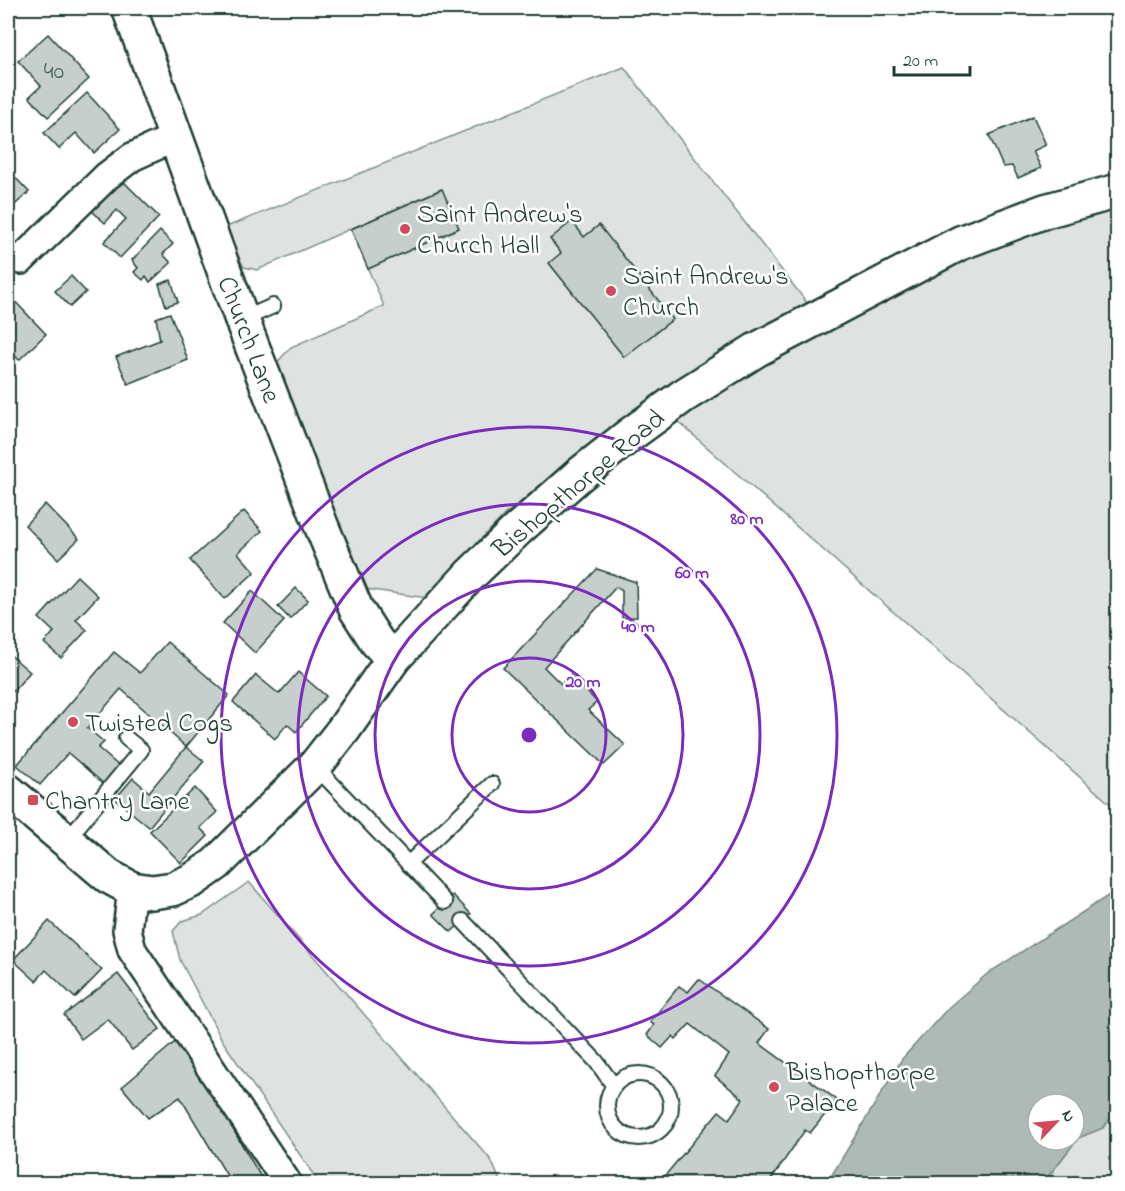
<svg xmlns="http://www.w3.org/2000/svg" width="1125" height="1191" font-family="'Indie Flower',sans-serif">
<rect width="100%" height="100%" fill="#fff"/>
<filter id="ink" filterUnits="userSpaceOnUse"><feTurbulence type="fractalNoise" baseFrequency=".0167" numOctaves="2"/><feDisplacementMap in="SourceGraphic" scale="12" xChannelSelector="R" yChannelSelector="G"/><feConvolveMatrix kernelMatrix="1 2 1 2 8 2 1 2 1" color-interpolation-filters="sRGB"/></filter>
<g filter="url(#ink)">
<g fill="#dee3e2" stroke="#7e908b" stroke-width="1.5">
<polygon points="624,67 808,304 728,348 505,514 427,598 366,589 272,368 291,347 384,306 368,269 459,228 441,189 257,270 244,267 224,228"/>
<polygon points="1117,199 1117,810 673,417 764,356 963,250"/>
<polygon points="249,882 491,1160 501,1183 319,1183 222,1040 180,960 173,931 182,921 202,915"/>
<polygon points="1117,1110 1117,1183 1043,1184 1078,1138 1103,1128"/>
</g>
<path fill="#afbab7" stroke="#758883" stroke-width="1.5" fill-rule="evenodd" d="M1117,890V1110L1103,1128L1078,1138L1043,1183H827L902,1059L949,1007L987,974ZM1038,1104H1074V1140H1038Z"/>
<g fill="#c7cfcc" stroke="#1f3d34" stroke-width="1.5">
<polygon points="48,34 89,79 48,117 29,97 41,86 18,61"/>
<polygon points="87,93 120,129 94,153 76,133 59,149 44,133"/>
<polygon points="1033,116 1046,145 1033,151 1041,168 1018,178 1012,166 1003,167 989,135"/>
<polygon points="11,173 29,192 8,211 8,176"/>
<polygon points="122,180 159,217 120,258 104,242 126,219 117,210 105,223 92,211"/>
<polygon points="442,189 459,228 368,269 351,229"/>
<polygon points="572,221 584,237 599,225 673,319 624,357 549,263 561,253 550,239"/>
<polygon points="160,231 173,244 163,254 171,263 150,282 146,276 143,280 134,272 138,268 132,260"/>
<polygon points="71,276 86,292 70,307 55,291"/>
<polygon points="171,280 178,302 166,306 159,284"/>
<polygon points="8,294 46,334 19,360 10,350 8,352"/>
<polygon points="170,313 188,360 128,384 116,357 160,340 156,318"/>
<polygon points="45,504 79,539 58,559 25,525"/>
<polygon points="8,511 13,516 8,523"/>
<polygon points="244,511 262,531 238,553 255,572 225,599 190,560"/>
<polygon points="597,569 636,582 637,617 622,618 622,591 616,587 544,667 561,684 570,675 597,702 588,710 625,745 604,765 503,668"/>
<polygon points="77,576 98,596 76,620 87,630 61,658 44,643 54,632 39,618"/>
<polygon points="296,588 308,600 290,619 278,607"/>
<polygon points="252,591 284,621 255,653 223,623"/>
<polygon points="167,642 229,695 186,747 121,689 87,728 104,742 98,748 120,767 105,785 68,753 40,785 17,765 114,652 140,673"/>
<polygon points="8,653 30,672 8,697"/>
<polygon points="298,672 326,696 296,732 287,724 275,739 233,702 256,675 279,694"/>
<polygon points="186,747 204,761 149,827 115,799 133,778 149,792"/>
<polygon points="195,788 217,812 200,828 208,836 181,863 150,831"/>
<polygon points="453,895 471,914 451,932 433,914"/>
<polygon points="49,921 102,970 75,998 46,970 36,981 13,960"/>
<polygon points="118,974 160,1029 132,1050 108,1019 81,1039 64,1015"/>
<polygon points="699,979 769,1029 759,1043 837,1100 810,1133 805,1130 768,1184 658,1184 719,1111 729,1119 743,1099 715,1076 729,1055 690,1024 676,1039 673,1036 662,1048 647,1035 654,1025 650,1022 679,986 688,992"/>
<polygon points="175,1042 204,1080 265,1184 232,1184 180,1097 148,1118 122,1087"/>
</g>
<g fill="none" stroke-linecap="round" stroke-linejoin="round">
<g stroke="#1f3d34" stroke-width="18">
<g id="lane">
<polyline points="242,320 273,306"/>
<polyline points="315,766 445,902"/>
<polyline points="66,841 141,750 126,738"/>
<polyline points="408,864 492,784"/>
<polyline points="463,921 596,1061 614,1086"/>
<circle cx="639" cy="1106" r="32"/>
</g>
</g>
<g stroke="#1f3d34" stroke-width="32">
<g id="street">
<polyline points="21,260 107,176 132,157 176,137"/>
<polyline points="132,889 127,930 132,950 288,1184"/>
</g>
</g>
<g stroke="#1f3d34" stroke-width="38">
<g id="secondary">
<polyline points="129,8 242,320 321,525 356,609 377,642 393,659"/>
<polyline points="8,791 108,876 132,889 152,892 173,889 193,880 216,864 315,766 344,729 393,659 470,575 518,529 579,475 631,434 683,396 756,350 960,243 1045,211 1118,191"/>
</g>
</g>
<use href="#lane" stroke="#fff" stroke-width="14"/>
<use href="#street" stroke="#fff" stroke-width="27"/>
<use href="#secondary" stroke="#fff" stroke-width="33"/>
</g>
</g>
<g fill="none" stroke="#7b2cbf" stroke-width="3">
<circle cx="529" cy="735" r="77"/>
<circle cx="529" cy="735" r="154"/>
<circle cx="529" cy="735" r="231"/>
<circle cx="529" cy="735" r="308"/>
</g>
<g fill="#d1495b" stroke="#fff" stroke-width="2">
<circle cx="405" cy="229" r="6"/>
<circle cx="611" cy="291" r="6"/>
<circle cx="73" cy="722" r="6"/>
<rect x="27" y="794" width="12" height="12" rx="3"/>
<circle cx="774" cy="1087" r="6"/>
</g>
<g text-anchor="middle" stroke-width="5" stroke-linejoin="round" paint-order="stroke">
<g font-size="24" fill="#49625a">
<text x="54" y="78">40</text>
</g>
<g font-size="27" fill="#1f3d34" stroke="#fff" text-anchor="start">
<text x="417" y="222">Saint Andrew's<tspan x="417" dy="31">Church Hall</tspan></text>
<text x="623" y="284">Saint Andrew's<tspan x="623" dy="31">Church</tspan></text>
<text x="85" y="731">Twisted Cogs</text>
<text x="45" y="809">Chantry Lane</text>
<text x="786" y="1080">Bishopthorpe<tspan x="786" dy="31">Palace</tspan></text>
</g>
<g font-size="27" fill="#1f3d34" stroke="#fff">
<text transform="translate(250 339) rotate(69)" y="9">Church Lane</text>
<text transform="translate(578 483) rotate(-40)" y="9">Bishopthorpe Road</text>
</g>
</g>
<circle cx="529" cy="735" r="9" fill="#7b2cbf" stroke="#fff" stroke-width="3"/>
<g font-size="18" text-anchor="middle" font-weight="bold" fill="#7b2cbf" stroke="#fff" stroke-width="5" stroke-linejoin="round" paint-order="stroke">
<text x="747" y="524">80 m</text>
<text x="692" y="578">60 m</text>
<text x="638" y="632">40 m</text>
<text x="583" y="687">20 m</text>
</g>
<rect width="1125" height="1191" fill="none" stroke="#fff" stroke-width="30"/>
<rect x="15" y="15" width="1095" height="1161" fill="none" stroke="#1f3d34" stroke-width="2" filter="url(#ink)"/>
<g transform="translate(1056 1122) rotate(64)"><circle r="28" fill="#ffffff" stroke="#a5b1ae" stroke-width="1.5"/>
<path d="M0-4.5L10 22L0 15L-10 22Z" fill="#d1495b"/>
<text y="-9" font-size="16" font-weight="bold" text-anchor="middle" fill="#1f3d34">N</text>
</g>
<path d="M894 66v9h76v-9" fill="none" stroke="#1f3d34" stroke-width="3"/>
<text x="903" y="66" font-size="18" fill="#1f3d34" stroke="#ffffff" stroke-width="4.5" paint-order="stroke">20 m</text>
</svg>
